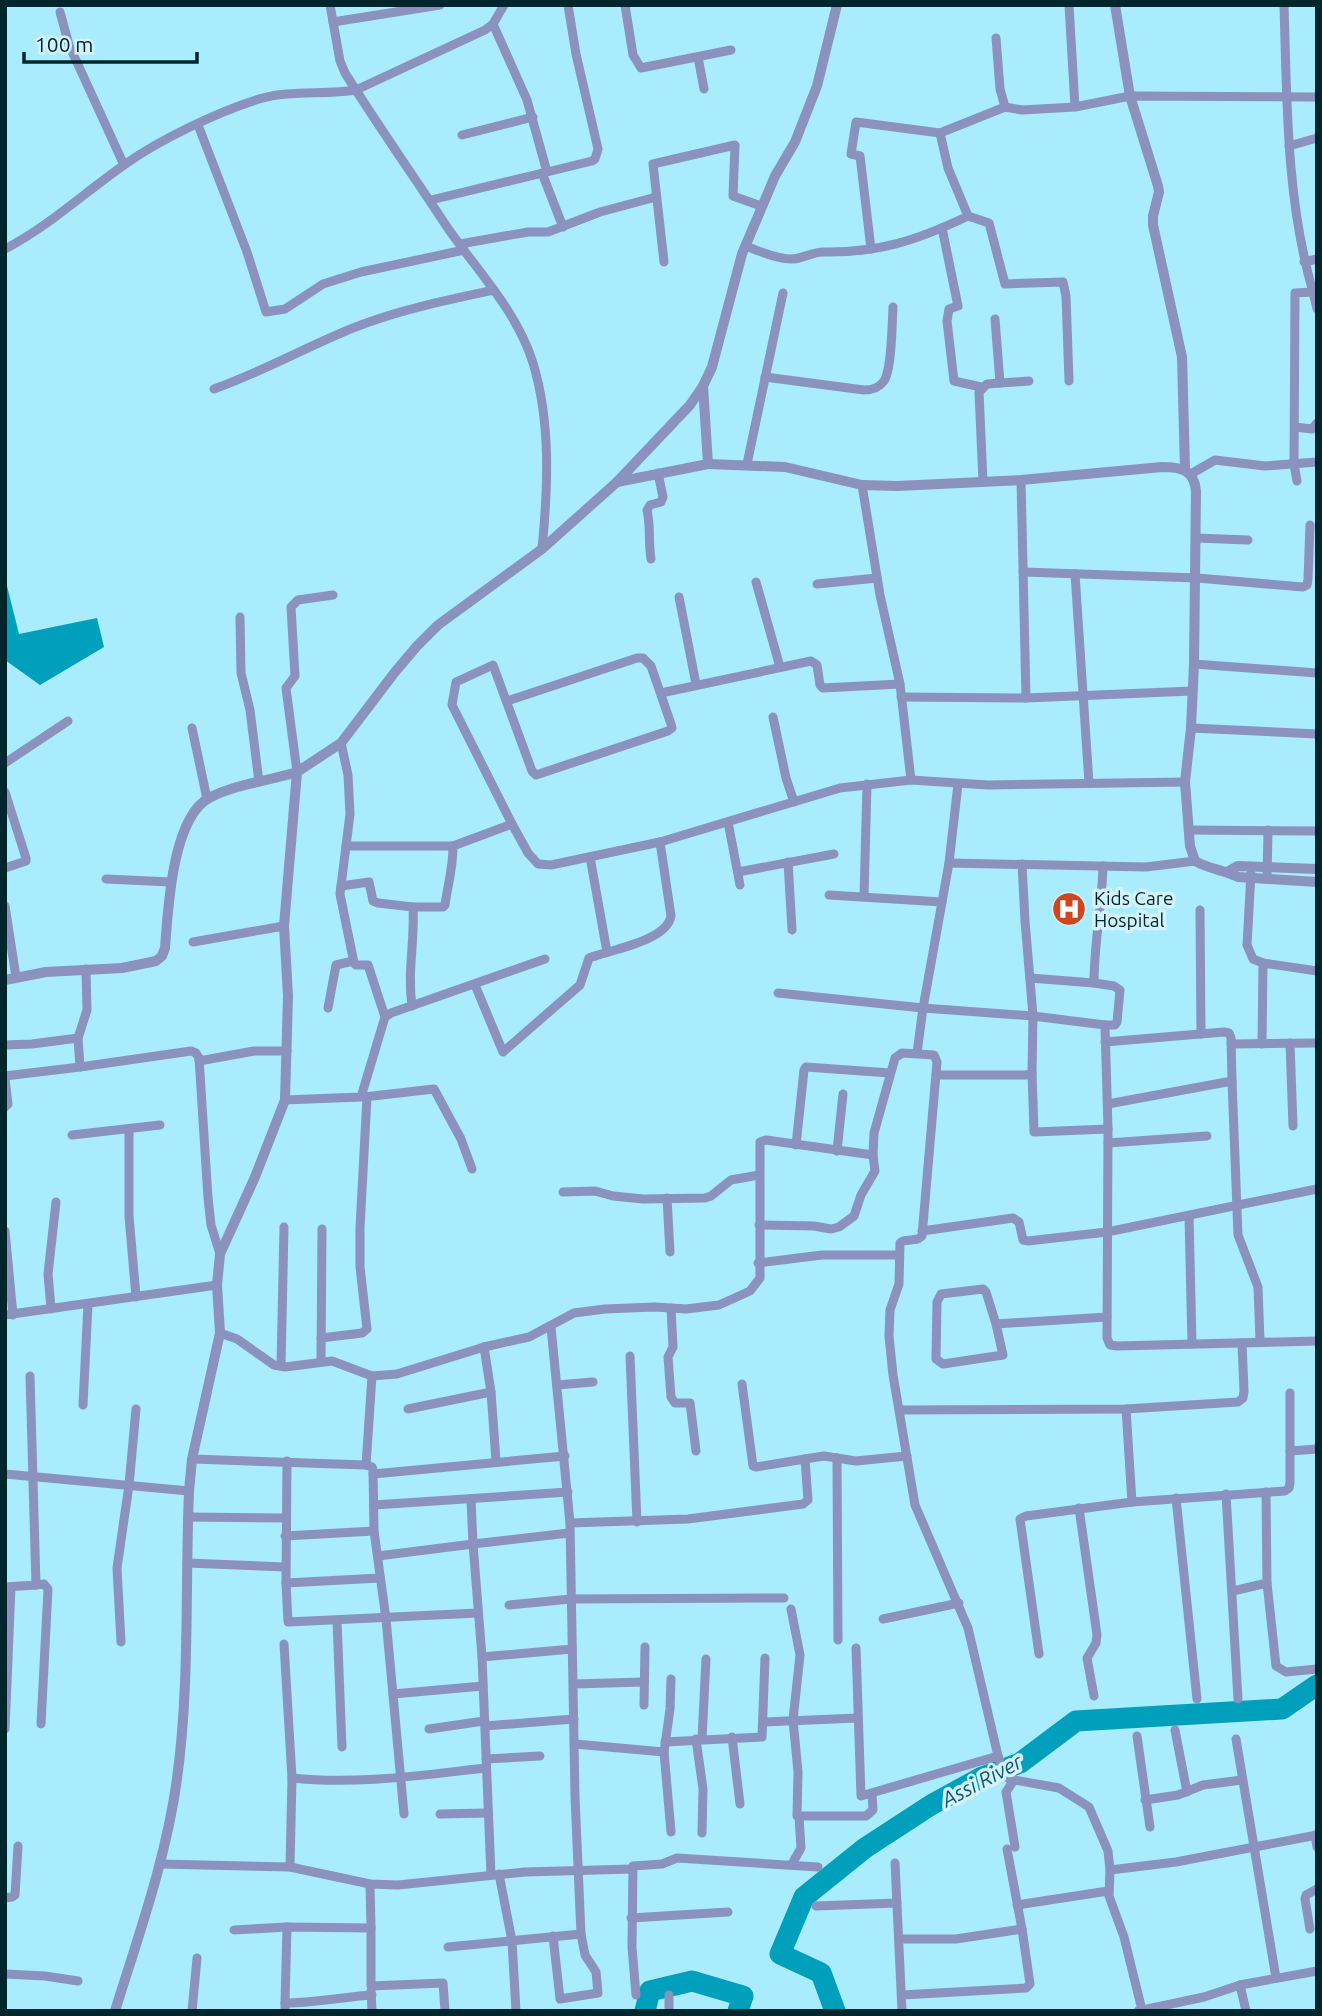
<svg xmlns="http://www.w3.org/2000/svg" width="1322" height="2016" font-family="Ubuntu,sans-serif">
<rect width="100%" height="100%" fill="#a8ecfe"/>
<polygon fill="#009fbb" points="5,578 19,634 97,618 104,647 40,685 5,660"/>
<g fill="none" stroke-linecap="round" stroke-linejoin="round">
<g stroke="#009fbb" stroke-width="21">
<polyline points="645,2011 650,1991 692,1981 743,1996 738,2011"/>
<polyline points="835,2011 821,1973 780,1954 804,1897 865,1848 931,1805 982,1777 1020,1763 1076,1721 1282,1709 1317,1685"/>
</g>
<g stroke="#8a92bd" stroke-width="9">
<path d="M330,5L340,61L345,73C377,124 412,174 445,224C476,270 516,309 533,363C551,422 548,488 542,549"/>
<polyline points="625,5 633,55 641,68 731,50"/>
<polyline points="1069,5 1075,107 1130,96 1317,97"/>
<path d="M1284,5C1287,101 1286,199 1313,292L1317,294"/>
<polyline points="60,12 69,45 124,165"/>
<polyline points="333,22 440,5"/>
<polyline points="996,38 1000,89 1005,107 1022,110 1075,107"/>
<polyline points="698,57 704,89"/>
<polyline points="198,125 247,252 266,312 285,309 323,284 361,272 464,250"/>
<polyline points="462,135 533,117"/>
<polyline points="1289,146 1317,138"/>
<polyline points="547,172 592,161 595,159 598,149 576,54 568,5"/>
<polyline points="542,173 563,227"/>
<polyline points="431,200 547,172 527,100 493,24"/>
<polyline points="968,216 989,223 1005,284 1063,282 1066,296 1069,381"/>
<polyline points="942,228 958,306 949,309 947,321 954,381 981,387"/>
<polyline points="460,244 528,232 548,232 600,212 656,197"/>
<path d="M745,246C760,251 776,259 792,259C802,259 812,252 823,252C879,253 918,240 968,216L948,168L940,133L1005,107"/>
<path d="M5,249C49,226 84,193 124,165C159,140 217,112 259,99C290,90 324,95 356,90L485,30L493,24L504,5"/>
<polyline points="871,249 860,156 851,154 856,122 940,133"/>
<polyline points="664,262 653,164 735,145 733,196 761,206"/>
<polyline points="1304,262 1317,259"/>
<polyline points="995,319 1000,383"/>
<path d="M765,377L864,390C872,390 879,388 884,381C892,369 892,323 893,307"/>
<path d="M214,389C262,372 306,347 353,328C398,310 447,300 494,290"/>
<polyline points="1295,427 1312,429 1317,423"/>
<polyline points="747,464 783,293"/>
<polyline points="1191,474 1215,460 1265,466 1317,462"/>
<polyline points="1021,480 1026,698"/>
<polyline points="1297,481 1294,464 1295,293 1313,292 1317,309"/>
<polyline points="983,482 979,392 987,384 1029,381"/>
<polyline points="862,485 880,595 900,684 911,780"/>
<polyline points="1196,538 1248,540"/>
<path d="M651,559C648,541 651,527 647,510L650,505L661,502L663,497L658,473"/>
<polyline points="1023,572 1197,578 1303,587 1307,585 1308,579 1310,525"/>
<polyline points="1075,574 1089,783"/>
<polyline points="756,582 780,667"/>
<polyline points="817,584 877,578"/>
<polyline points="679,597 696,684"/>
<polyline points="240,617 241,673 250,710 259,782"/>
<polyline points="1194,664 1317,673"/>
<polyline points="661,693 811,661 817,665 820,685 823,688 900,684"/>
<polyline points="901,697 1026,698 1192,691"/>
<polyline points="507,701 637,658 643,658 651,666 671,724 672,728 668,731 536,775 532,771 493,665 456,682 452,705 512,824 528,853 538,864 551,865 660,842 840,788 911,780 988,785 1185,782"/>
<polyline points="773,717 786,778 794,802"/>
<polyline points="192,728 207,799"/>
<polyline points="1191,728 1317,734"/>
<polyline points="341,743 348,775 350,814 340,894 354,963 356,965 368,965 369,968 385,1017"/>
<polyline points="5,763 68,721"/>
<polyline points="297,772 286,688 295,676 291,607 298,600 333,595"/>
<polyline points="5,792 26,858 26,861 5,868"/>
<polyline points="728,822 740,885"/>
<polyline points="1190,830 1317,831"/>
<polyline points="346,846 453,846 512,824"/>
<polyline points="590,857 607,952"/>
<polyline points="788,862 792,930"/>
<polyline points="949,863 1146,867 1195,861"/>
<polyline points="738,872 834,854"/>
<polyline points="1251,873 1247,945 1253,959 1263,963 1317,971"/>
<polyline points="106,879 171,882"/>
<polyline points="1267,879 1268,830"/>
<path d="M341,886L369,882L373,901L378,903L413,907H443L445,905C448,883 453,869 453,846"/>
<polyline points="829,895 942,902"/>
<polyline points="864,897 867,784"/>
<polyline points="5,906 16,977"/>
<polyline points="1200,910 1201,1034"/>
<polyline points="193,942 284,926"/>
<polyline points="86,969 87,1010 78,1038 80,1067 191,1051 196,1053 199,1058 208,1198 211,1225 220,1254"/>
<path d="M1030,978L1094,983C1094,944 1102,905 1103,866"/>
<polyline points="1094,983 1114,986 1120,990 1117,1022 1115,1025 1105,1025"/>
<path d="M475,985L503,1052L580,985L589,958C610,950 667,941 671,916L660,842"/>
<polyline points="778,993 923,1008 949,863 958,784"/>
<path d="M412,1006C407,970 415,943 413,907"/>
<polyline points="328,1008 336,965 353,961"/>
<polyline points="1105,1042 1224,1032 1229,1033 1231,1038 1232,1081 1108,1104"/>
<polyline points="1290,1043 1293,1126"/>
<polyline points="1231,1044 1317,1043"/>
<polyline points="1262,1044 1263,963"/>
<polyline points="5,1045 32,1044 78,1038"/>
<polyline points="917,1053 923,1008 1033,1016 1105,1025 1108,1129 1107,1338 1110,1345 1117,1346 1317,1341"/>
<polyline points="199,1058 199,1061 254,1051 287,1051"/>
<polyline points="1032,1073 1034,1132 1108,1129"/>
<polyline points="936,1075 1026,1075 1032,1073 1033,1016 1025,921 1022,864"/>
<polyline points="5,1076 80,1067"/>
<polyline points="5,1079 8,1104 5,1107"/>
<polyline points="1232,1081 1238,1235 1258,1287 1260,1341"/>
<polyline points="364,1097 434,1089 461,1139 472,1169"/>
<polyline points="285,1100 361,1097 385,1017 391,1013 545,959"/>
<polyline points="129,1129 129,1216 136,1297"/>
<polyline points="72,1135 160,1125"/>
<polyline points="1108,1143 1207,1136"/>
<polyline points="796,1145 804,1070 806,1067 890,1073"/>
<polyline points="837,1151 843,1094"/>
<polyline points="563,1192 595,1191 613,1196 643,1199 705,1198 711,1196 731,1180 759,1175"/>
<polyline points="667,1198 670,1252"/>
<polyline points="1189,1216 1192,1344"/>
<polyline points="759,1225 814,1226 831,1229 839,1227 854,1216 861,1195 875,1171 873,1155 874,1133 895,1058 902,1053 934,1055 937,1062 922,1236 918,1239 903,1241 900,1243 899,1284 890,1310 889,1336 893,1375 915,1505 968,1628 998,1756 1005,1776 1009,1779 1059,1788 1089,1807 1108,1851 1110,1870 1109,1896 1124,1937 1142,2010"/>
<polyline points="5,1231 13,1315"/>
<polyline points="922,1231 1013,1218 1019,1222 1023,1240 1028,1241 1107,1232 1317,1189"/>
<polyline points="758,1263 822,1255 899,1255"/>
<polyline points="671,1308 673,1347 668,1357 671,1397 675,1403 690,1403 696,1451"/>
<polyline points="51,1309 48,1274 56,1202"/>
<polyline points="5,1315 217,1285"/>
<polyline points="996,1324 1003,1355 943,1364 936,1359 937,1302 941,1294 983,1289 986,1292 996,1324 1107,1317"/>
<polyline points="551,1327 570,1523 575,1797 581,1934 585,1955 596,1972 598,1993 560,1999 553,1936"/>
<polyline points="220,1333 237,1339 274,1365 285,1367 332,1361 372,1376 397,1374 484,1347 529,1337 574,1313 605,1309 655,1307 686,1309 719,1305 750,1291 760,1278 760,1142 766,1140 873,1155"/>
<polyline points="321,1338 362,1333 367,1329 360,1267 360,1228 367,1097"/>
<polyline points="484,1347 491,1392 496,1461"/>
<polyline points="630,1356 637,1522"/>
<polyline points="321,1362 322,1229"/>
<polyline points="281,1366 284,1227"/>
<polyline points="372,1376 366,1465 372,1467 373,1470 374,1531 386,1619 404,1814"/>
<polyline points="742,1384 753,1466 756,1467 805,1459"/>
<polyline points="557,1385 593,1382"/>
<polyline points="83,1405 88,1304"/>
<polyline points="408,1409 491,1392"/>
<polyline points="1126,1409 1132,1502 1285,1491 1289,1488 1290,1483 1290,1393"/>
<polyline points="900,1410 1126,1409 1238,1402 1243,1398 1244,1391 1242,1343"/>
<polyline points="1290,1451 1317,1449"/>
<polyline points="837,1458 838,1640"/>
<polyline points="192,1459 366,1465"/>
<polyline points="287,1461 286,1583 380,1578"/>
<polyline points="5,1474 189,1491"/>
<polyline points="373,1474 565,1456"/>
<polyline points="1226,1494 1238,1699"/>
<polyline points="1176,1498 1197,1699"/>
<polyline points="471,1499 473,1544 569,1533"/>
<polyline points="374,1505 568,1492"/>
<polyline points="1079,1508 1097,1635 1096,1643 1087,1658 1094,1696"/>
<polyline points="188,1517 285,1518"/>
<polyline points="570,1523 688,1519 803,1504 808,1500 805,1459 824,1456 856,1461 907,1456"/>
<polyline points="285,1536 374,1531"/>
<polyline points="378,1556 473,1544 482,1657 572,1649"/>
<polyline points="187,1563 285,1567"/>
<polyline points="286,1583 288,1622 478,1613"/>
<polyline points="1267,1583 1276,1666 1286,1672 1317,1669"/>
<polyline points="36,1585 44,1584 48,1589 41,1724"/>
<polyline points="5,1587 36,1585 30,1376"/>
<polyline points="1233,1591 1267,1583 1266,1492"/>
<polyline points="509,1605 571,1599 784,1598"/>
<polyline points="791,1609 800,1655 793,1720 798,1772 797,1816 866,1816 873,1810 872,1794"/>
<polyline points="883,1619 959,1603"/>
<polyline points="337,1621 342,1747"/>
<polyline points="121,1642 117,1568 129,1485 136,1409"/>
<polyline points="284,1644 292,1778 290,1867"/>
<polyline points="856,1648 861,1796 998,1756"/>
<polyline points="1039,1654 1020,1519 1026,1516 1132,1502"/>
<polyline points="482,1657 491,1875"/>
<polyline points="574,1684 644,1682"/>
<polyline points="393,1694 483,1686"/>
<polyline points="644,1705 645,1647"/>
<polyline points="764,1722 857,1718"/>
<polyline points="485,1726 574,1719"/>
<polyline points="5,1729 11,1587"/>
<polyline points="429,1729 484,1721"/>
<polyline points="1175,1730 1187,1792"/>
<polyline points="1137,1736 1150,1827"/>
<polyline points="732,1737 740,1804"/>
<polyline points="696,1739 703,1789 702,1833"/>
<polyline points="702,1739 706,1659"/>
<polyline points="1236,1739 1276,1978"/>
<polyline points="665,1742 762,1737 765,1658"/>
<polyline points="575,1744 664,1752 670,1709 671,1679"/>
<polyline points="664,1752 671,1832"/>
<polyline points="486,1759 540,1756"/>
<path d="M292,1778C356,1785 422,1775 486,1768"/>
<polyline points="1014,1780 1006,1792 1015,1847"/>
<polyline points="1145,1800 1178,1795 1203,1785 1242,1780"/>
<polyline points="440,1814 488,1813"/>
<polyline points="1315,1835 1317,1847"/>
<polyline points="895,1863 902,2011"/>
<polyline points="160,1864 290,1867 370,1884 398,1885 525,1872 632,1869"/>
<polyline points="792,1864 801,1848 799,1817"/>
<polyline points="1110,1870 1176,1862 1317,1835"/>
<polyline points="499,1874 512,1941 516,2011"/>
<polyline points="5,1898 12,1897 15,1895 18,1846"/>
<polyline points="1017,1905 1108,1891"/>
<polyline points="816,1906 897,1903"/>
<polyline points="631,1918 728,1912"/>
<polyline points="371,1928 371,1986 443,1983 445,2011"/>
<polyline points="1310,1929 1305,1899 1306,1895 1317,1889"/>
<polyline points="234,1930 287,1927 371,1928 370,1884"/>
<polyline points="899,1939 956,1939 1022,1929 1007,1849"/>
<polyline points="448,1947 581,1934"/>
<polyline points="5,1974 45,1976 78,1981"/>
<polyline points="1240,1985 1246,2011"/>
<polyline points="371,1991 372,2011"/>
<polyline points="636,1995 632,1947 633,1866 662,1864 677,1858 818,1867"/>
<polyline points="902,1995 1026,1988 1030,1984 1022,1929"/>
<polyline points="285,2003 287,1927"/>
<polyline points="192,2011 197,1958"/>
<path d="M285,2011V2003C315,2003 342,1997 372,1995"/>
<polyline points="669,2011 669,1995"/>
<polyline points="1138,2011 1204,1997 1240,1985 1317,1971"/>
</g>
<g stroke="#8a92bd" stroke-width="10">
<polyline points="1115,5 1130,96 1158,186 1159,192 1153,216 1153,225 1182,357 1185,469"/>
<path d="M708,464L785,467L862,485L897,486L1021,480L1162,467C1182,467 1194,470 1196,491L1194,664L1191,728L1185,782L1190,846L1195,861C1209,869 1224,870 1238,877L1317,882"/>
<polyline points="617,482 690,405 703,386"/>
<polyline points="1227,872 1238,866 1317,869"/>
<path d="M5,980L46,972L122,968L156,961L162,956L165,948C168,910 172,818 209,798C236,784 268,781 297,772"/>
<path d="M115,2011C139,1934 166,1859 177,1779C190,1684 185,1586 189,1491L192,1459L220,1333L217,1285L220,1254L255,1177L285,1100L288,996L284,926L297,772L341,743L395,672L417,646L438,625L542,549L617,482L708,464L703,386L712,367L742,254L775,176L795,142L817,86L837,5"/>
</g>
</g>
<defs>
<g id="hospital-disc" transform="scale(1.75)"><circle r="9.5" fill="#ce461d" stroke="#d2f3fc"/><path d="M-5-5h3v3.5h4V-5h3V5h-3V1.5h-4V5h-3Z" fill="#fff"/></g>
</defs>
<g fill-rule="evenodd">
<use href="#hospital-disc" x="1069" y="909"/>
</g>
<g text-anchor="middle" stroke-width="7" stroke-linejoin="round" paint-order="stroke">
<g font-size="19" fill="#00252d" stroke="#d2f3fc" text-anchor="start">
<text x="1094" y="905">Kids Care<tspan x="1094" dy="22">Hospital</tspan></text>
</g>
<g font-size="21" font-style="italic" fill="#105766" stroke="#d2f3fc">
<text transform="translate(982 1781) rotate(-28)" y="7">Assi River</text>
</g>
</g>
<rect width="1322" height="2016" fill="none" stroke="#00252d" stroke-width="14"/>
<path d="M24 52v10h173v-10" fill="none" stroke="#00252d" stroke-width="3.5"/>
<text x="35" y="52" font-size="21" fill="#00252d" stroke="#d2f3fc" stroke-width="5" paint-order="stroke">100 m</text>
</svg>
